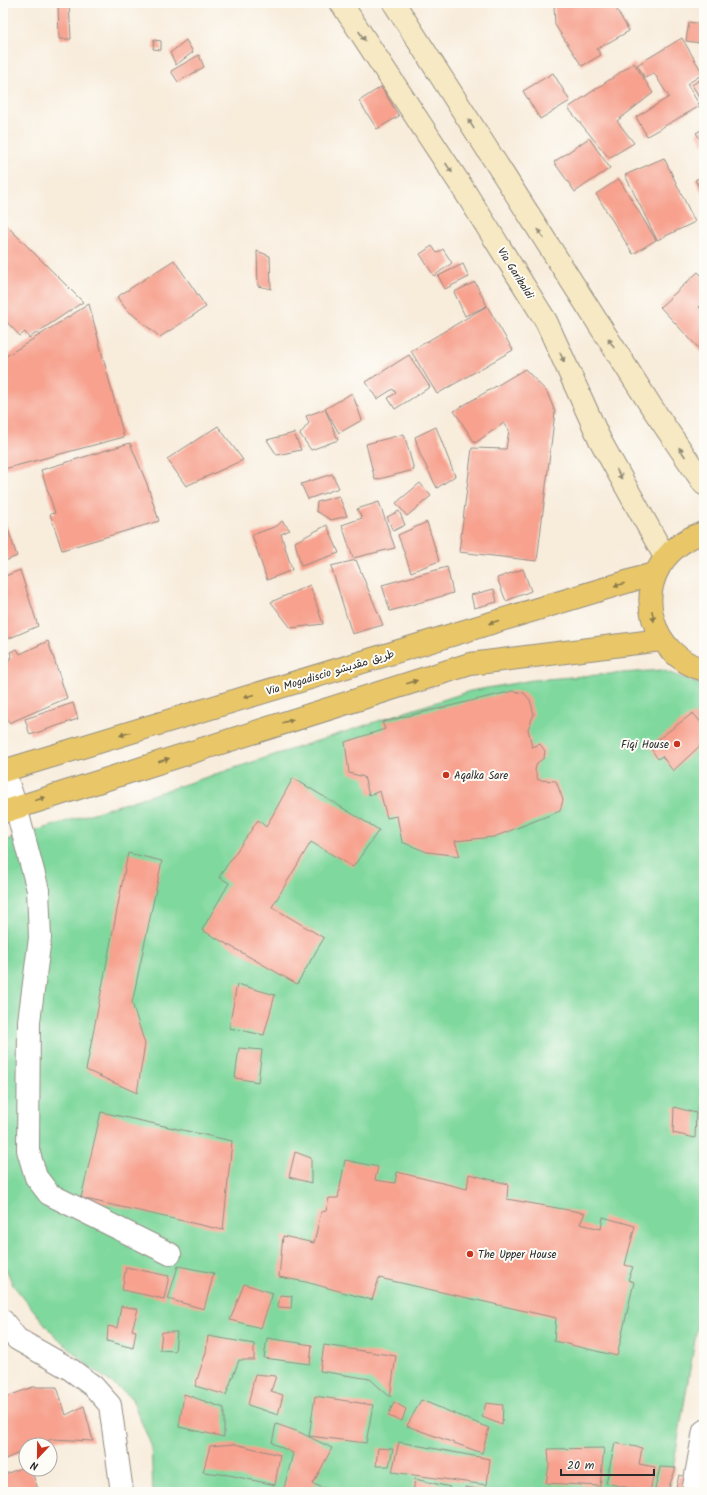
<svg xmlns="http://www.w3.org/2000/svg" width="707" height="1495" font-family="Kalam,'Playpen Sans Arabic',sans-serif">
<rect width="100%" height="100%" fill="#fdfcf7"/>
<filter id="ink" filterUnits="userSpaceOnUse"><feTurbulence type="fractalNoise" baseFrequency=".025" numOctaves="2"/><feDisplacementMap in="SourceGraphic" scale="8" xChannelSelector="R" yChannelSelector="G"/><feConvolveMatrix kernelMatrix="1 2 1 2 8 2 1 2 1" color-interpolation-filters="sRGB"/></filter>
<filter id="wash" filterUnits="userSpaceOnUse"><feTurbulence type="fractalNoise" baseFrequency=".012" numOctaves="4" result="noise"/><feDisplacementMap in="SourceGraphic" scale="16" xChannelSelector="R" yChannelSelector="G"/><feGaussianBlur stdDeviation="0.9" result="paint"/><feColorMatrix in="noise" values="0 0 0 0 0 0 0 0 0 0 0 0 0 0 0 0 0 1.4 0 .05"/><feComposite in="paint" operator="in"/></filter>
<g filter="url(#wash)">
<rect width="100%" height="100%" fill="#f8ecdb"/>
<polygon fill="#7fd89d" stroke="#558264" points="662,670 704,686 704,1287 669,1492 153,1492 151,1445 131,1397 90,1367 53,1334 13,1285 3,1262 3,841 155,794 470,691 533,680"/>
<g id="blocks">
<g fill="#f7a18e">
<polygon points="58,3 69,3 71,39 59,39"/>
<polygon points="556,3 592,3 593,5 596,3 613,3 629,31 597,49 601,55 582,66 555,25 554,5"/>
<polygon points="689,22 703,24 701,43 686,41"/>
<polygon points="682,38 703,74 687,84 700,106 647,136 636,117 669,97 654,73 645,78 637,65"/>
<polygon points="154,40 161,41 161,50 153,49"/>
<polygon points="186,40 193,52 176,65 170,53"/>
<polygon points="199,55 204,67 178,82 171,71"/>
<polygon points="634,63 653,93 617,121 634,143 609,158 568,108"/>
<polygon points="553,73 570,101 540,119 523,91"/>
<polygon points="704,77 704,104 692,85"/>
<polygon points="381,87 399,116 377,129 359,101"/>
<polygon points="704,128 704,145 696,133"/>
<polygon points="589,138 610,168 575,192 554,162"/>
<polygon points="664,158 695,222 657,240 625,175"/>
<polygon points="704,175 704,196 695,180"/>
<polygon points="619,179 656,240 633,254 596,194"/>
<polygon points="3,222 83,302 29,338 25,332 20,336 3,318"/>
<polygon points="432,246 437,253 443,249 452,263 434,276 420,254"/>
<polygon points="257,251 270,256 271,289 258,286"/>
<polygon points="174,260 206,307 160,337 126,309 117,297"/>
<polygon points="463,264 469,277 445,289 438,276"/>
<polygon points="698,272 704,278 704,302 699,307 704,312 704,354 660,307"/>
<polygon points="475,282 487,306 465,316 454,292"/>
<polygon points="89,304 124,437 4,469 3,358"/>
<polygon points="487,306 513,350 437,394 411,351"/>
<polygon points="409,355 430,387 395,409 388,398 396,393 393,389 377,399 366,382"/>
<polygon points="525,369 547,392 555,412 537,561 459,552 472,448 506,449 509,430 504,423 475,443 454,411"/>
<polygon points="352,393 362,420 339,433 325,409 338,440 311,450 300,434 309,423 306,416 325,409"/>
<polygon points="218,426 243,460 186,486 167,459"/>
<polygon points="436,427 455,476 437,488 420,454 415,437"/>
<polygon points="294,433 301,450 277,455 267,440"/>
<polygon points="404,434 414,470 375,480 366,444"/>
<polygon points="130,443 147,484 159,521 62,550 50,514 55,513 41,470"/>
<polygon points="332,474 339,488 308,499 301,484"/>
<polygon points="420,483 431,496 407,516 396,503"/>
<polygon points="339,496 347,516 331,520 316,511 317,502"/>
<polygon points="379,502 395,548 353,558 342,525 362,518 357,509"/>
<polygon points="399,511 405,525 393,531 387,517"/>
<polygon points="3,514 17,556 3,562"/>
<polygon points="282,521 290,530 281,534 292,570 267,580 252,535 277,526"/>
<polygon points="427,522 439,561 411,572 398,535"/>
<polygon points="327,525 339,553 301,566 295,542"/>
<polygon points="356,560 383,625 352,634 331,566"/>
<polygon points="447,567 453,593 390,611 382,585"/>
<polygon points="523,569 531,591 506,601 497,578"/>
<polygon points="20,570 38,626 3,641 3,577"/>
<polygon points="310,585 323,624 291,628 271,602"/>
<polygon points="494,589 497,602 474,608 471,595"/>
<polygon points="48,641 67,698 9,723 3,708 3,661 12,658 10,652 17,649 20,654"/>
<polygon points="513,691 524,693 530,700 534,714 528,729 532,747 540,744 545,751 544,758 537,763 535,770 538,780 556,781 563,800 560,811 494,837 455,841 460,856 427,852 402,842 397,816 387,818 380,791 369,795 364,777 349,773 345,742 385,729 382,722"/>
<polygon points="73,703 78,719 30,735 25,719"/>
<polygon points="693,713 704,726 704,742 673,771 662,756 658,759 649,746"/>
<polygon points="293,778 379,830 353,867 311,842 272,907 324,938 297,984 202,930 229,883 219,877 258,820 266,827"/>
<polygon points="128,853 162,861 132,1003 145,1044 137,1093 86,1070"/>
<polygon points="237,984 275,995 264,1035 229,1028"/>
<polygon points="239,1048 262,1050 258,1082 235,1078"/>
<polygon points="674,1107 696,1113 695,1138 673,1133"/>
<polygon points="101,1112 232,1141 223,1230 81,1198"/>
<polygon points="295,1152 311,1158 311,1183 289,1177"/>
<polygon points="345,1160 378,1167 375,1180 395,1183 397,1172 467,1189 469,1174 508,1184 507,1199 585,1213 580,1224 601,1229 603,1217 635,1226 625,1265 633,1267 628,1280 634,1282 617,1356 554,1341 556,1318 379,1278 372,1300 306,1282 279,1277 283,1236 314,1243 321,1212 326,1211 329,1198 338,1198"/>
<polygon points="178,1266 214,1273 204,1309 168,1299"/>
<polygon points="126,1267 169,1276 164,1299 122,1290"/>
<polygon points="244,1284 273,1293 261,1328 230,1320"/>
<polygon points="280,1295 292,1296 291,1308 278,1307"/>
<polygon points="121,1306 138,1309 132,1330 136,1331 133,1348 107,1341 108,1326 117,1328"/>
<polygon points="162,1332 177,1332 175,1351 160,1350"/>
<polygon points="208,1336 254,1344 254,1360 239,1360 226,1395 195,1386 206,1352"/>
<polygon points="267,1338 312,1345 310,1364 264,1358"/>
<polygon points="324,1345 396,1356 390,1397 370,1379 320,1371"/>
<polygon points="255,1374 276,1376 271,1391 283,1395 278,1415 248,1405"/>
<polygon points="33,1387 57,1387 66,1415 84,1406 93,1441 52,1439 38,1445 26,1445 26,1450 3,1460 3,1398"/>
<polygon points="184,1394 224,1408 224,1437 179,1427"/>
<polygon points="315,1396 373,1405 366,1443 309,1436"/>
<polygon points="421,1400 489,1428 482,1453 407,1426"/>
<polygon points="394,1402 406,1409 402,1421 388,1416"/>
<polygon points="486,1403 503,1405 502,1425 482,1417"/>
<polygon points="276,1424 299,1432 332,1448 313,1484 334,1492 283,1492 293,1453 272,1443"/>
<polygon points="399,1442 490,1459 487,1485 392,1472"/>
<polygon points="615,1443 642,1448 639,1464 655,1467 650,1492 606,1483"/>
<polygon points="235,1444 280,1455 275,1485 229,1475 203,1472 210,1446"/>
<polygon points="378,1448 393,1449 389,1466 376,1466"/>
<polygon points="604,1448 600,1486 546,1483 549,1465 548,1449"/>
<polygon points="26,1466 26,1469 31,1469 39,1492 3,1492 3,1475"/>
<polygon points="660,1467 676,1468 667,1492 655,1489"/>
<polygon points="679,1475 691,1478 689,1492 675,1492"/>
<polygon points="415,1479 450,1487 448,1492 413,1492"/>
<polygon points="465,1487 484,1490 484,1492 465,1492"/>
</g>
</g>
</g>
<g filter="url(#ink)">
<use href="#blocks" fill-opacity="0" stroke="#928c83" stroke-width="1"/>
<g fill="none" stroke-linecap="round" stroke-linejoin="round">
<g stroke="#928c83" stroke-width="24">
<g id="minor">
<polyline points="4,771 16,807 38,890 40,938 29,1021 28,1150 36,1177 49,1194 170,1254"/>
<polyline points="3,1321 17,1339 70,1369 93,1386 110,1405 122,1492"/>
</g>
</g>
<g stroke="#928c83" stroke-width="24">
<polyline id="tertiary" points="693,1492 704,1431"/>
</g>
<g stroke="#928c83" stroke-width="24">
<g id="secondary">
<polyline points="341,3 462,187 546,321 600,440 665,557"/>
<polyline points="394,3 651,406 704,484"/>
</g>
</g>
<g stroke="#928c83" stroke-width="24">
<g id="trunk">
<path d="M704,533C692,535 681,543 672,551C631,590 652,655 704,670"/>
<polyline points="3,771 656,573"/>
<polyline points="3,812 470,664 661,640"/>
</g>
</g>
<use href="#minor" stroke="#fff" stroke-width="22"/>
<use href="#tertiary" stroke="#fff" stroke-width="22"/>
<use href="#secondary" stroke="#f6e9c3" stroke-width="22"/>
<use href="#trunk" stroke="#e9c769" stroke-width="22"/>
</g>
<defs><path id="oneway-solid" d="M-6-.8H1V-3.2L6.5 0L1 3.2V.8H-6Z"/></defs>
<g fill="#908a77">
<use href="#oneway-solid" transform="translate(362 36) rotate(57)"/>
<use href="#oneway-solid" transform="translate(471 124) rotate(-122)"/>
<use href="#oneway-solid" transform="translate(449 168) rotate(56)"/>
<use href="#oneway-solid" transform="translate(541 234) rotate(-122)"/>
<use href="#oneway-solid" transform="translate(611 343) rotate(-122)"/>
<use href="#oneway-solid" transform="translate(562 357) rotate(65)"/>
<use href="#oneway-solid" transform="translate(682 452) rotate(-124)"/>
<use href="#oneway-solid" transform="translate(619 474) rotate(61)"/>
</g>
<g fill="#8a794a">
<use href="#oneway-solid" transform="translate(619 585) rotate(163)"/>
<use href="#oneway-solid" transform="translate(653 616) rotate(79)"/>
<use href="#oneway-solid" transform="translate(494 622) rotate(163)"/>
<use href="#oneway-solid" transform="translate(412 682) rotate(-17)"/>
<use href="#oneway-solid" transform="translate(249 696) rotate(163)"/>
<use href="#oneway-solid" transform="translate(288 721) rotate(-17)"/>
<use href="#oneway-solid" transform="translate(125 734) rotate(163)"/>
<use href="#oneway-solid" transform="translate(164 760) rotate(-17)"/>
<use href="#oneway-solid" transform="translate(40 799) rotate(-17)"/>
</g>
</g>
<g fill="#c8321e" stroke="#fdfcf7" stroke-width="1.5">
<circle cx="677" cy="744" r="4"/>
<circle cx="446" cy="775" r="4"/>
<circle cx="470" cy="1254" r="4"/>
</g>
<g text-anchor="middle" stroke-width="4" stroke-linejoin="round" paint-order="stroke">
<g font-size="11" fill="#2b2b2b" stroke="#fdfcf7">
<text transform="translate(516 273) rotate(58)" y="4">Via Garibaldi</text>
<text transform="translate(330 672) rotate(-17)" y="4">Via Mogadiscio طريق مقديشو</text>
</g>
<g font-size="11" fill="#2b2b2b" stroke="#fdfcf7" text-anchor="start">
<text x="669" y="748" text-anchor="end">Fiqi House</text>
<text x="454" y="779">Aqalka Sare</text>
<text x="478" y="1258">The Upper House</text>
</g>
</g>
<rect width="707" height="1495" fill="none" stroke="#fdfcf7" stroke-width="16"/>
<g transform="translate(38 1457) rotate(202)"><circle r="19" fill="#fdfcf7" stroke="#a9a8a5"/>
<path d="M0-3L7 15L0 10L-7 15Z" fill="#c8321e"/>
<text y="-6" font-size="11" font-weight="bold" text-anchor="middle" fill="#2b2b2b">N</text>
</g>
<path d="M561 1469v6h93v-6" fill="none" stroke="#2b2b2b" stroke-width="2"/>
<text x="567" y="1469" font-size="12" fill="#2b2b2b" stroke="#fdfcf7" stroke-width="3" paint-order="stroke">20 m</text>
</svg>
